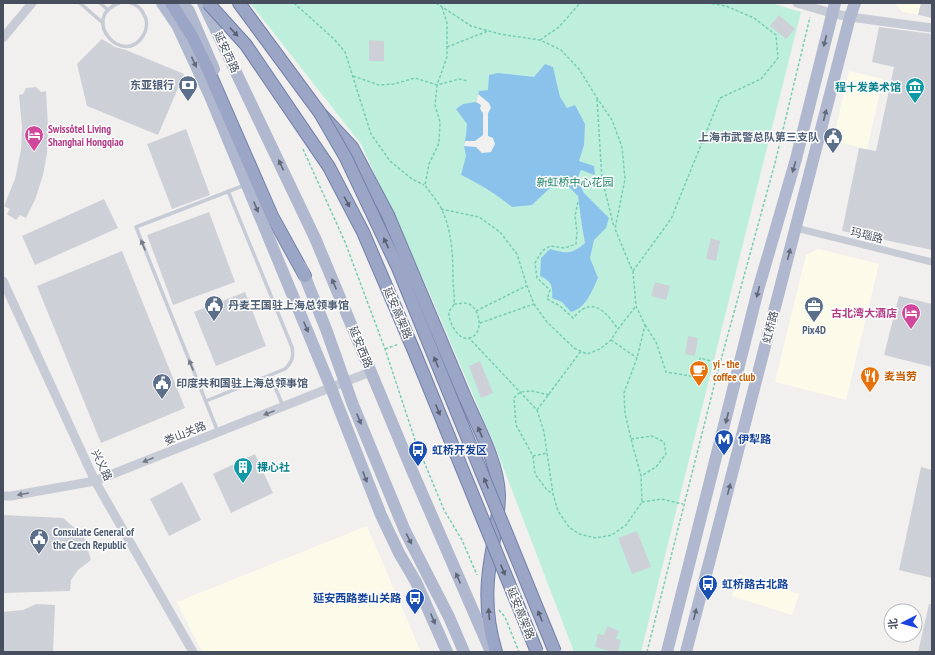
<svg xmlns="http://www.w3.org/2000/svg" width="935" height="655" font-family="'PT Sans Narrow','Noto Sans SC',sans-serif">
<rect width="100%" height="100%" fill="#f2f0ef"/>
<g fill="#fcfbe9">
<polygon points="895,3 932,3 932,17 902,12"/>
<polygon points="849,71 883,79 867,149 833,141"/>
<polygon points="818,249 879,264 846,400 775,382 806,255"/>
<polygon points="367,526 421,652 202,652 177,602"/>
<polygon points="739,575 799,594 792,615 732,596"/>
</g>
<polygon fill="#beefdc" points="250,3 771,3 801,12 641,652 574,652 497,451 430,294 361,144"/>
<path fill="#8bc2ec" d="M545,64L553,67L560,97L567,108L575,105L585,124L584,145L579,161L594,166L595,175L581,170L577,179L584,193L609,218L606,228L594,240L590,258L598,278C592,291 586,308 571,312L562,302L552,298C553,285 551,281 540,276L541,258L550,249C566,254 573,254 585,243L582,226L578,196L568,186L551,187L532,205L512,207C496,194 480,184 461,175L466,156L464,146L466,135L467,124L456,109L463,104L476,102L479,91L488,90L489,75L498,73L534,77Z"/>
<polygon fill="#f2f0ef" points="478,94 489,103 491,108 488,113 488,136 493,138 495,144 491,152 482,153 476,147 464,146 465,141 475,141 483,135 483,113 480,109 481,105 476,102"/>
<g fill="#ced0d7">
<polygon points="921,3 932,3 932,18 918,15"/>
<polygon points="779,15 795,29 786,39 770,26"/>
<polygon points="879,27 932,34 932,250 842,231 859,148 876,151 894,67 872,62"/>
<polygon points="102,39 115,47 126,50 184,74 158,135 87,106 77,64"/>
<polygon points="369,40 384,41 384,61 369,61"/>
<polygon points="36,87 41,92 46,91 48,127 47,154 43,175 35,200 26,218 20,215 16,220 7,214 10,209 4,206 15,179 21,150 22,127 19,95 23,94 26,88"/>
<polygon points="186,129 210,195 172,209 147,144"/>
<polygon points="104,199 118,228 35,265 22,236"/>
<polygon points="209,212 235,282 173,305 147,235"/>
<polygon points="711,238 720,241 716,261 706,259"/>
<polygon points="122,251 185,408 101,443 37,286"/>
<polygon points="655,282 670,286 666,300 651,296"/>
<polygon points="245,292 266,346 216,366 194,312"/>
<polygon points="899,296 932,304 932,367 884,355"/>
<polygon points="688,336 698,338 695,356 685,354"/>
<polygon points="480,361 493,393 481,398 469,366"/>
<polygon points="255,454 273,493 231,513 213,474"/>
<polygon points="921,467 932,470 932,578 899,570"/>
<polygon points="182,482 201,520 169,536 150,499"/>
<polygon points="3,515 63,518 84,536 91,560 78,570 71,580 70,591 3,593"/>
<polygon points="637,531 651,567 632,574 618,538"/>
<polygon points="36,604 55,605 53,652 3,652 3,612 23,610"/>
<polygon points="929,604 932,604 932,652 918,652"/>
<polygon points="607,626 619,631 616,639 621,640 618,652 613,652 595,647 598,634 604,635"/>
</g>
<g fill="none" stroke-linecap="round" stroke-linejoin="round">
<g stroke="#7280aa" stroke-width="14">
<g id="trunk">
<polyline points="171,3 192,36 206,65 272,216 305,276"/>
<polyline points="239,3 320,113 352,147 388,215"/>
<path d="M464,395C477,425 498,462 499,495C499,524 490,552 488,580C486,604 489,629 496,652"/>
</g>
</g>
<g stroke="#76cdb6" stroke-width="1.5" stroke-dasharray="3 2" stroke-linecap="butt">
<polyline points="294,3 334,39 345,52 371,134 390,161 412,179 424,185"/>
<polyline points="436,3 471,26 500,34 540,40 561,50 579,69 597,98 612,120 622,147 625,179 615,229 633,272 636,306 645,325 637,358 624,393 625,413 631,439 641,476 642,502 626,525 612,535 596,538 579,534 569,527 558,511 553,494 544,432 537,410 469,338"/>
<path d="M442,7L447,23V57L437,85L435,105L440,122L439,143L429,164L425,185C430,193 438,201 442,210C452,232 453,256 453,279C453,287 455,296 454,304C453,307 450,309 449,312C448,321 458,341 469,338C484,335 481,310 469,304C464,302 459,304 454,304"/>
<polyline points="540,40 559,27 580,3"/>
<polyline points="447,47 488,31"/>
<polyline points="353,76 379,85 394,84 415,78 437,85 459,79 468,81"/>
<polyline points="597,99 602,179 614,227"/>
<polyline points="303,149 345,242 385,349 415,440 444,510 462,540 477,575"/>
<path d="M578,202L575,216L577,232L576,244L565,248L550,246L542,251L535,263L537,278L550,290L547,299L560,306L573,318C576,315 579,311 583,309C598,300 610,318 618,329"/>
<polyline points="441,209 479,217 500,232 517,254 527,286 534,304 547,322 574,348 587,354 600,349 611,340 618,329 636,306"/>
<polyline points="633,271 671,219 720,98 761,79 778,58 776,35 754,18 726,6 709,3"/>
<polyline points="476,311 526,286"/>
<polyline points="480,323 534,304"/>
<polyline points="645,325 656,342 666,372 697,377 700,358 719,363"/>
<polyline points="611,340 637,358"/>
<polyline points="385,349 399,344"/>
<polyline points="549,395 532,391 520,392 514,398 516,425 533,456 535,474 547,490 553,494"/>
<polyline points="537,410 581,351"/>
<polyline points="631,439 652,436 664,442 666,454 656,467 641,476"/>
<polyline points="533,456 547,453"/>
<polyline points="642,502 661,499 683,504"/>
<polyline points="499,610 505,617 519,652"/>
<polyline points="647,652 716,378 775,163 810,17"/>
</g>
<g stroke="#c6cbd6" stroke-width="3.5">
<polyline points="80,3 103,23"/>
<polyline points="100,3 108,10"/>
<path d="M119,3C79,18 123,68 143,36C147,30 148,21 144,15C142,9 137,5 131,3"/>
<polyline points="270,375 283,406"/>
<path d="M206,401L285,369C292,362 294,357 292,347L228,191"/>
<polyline points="218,432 136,227 245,185"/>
</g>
<polyline stroke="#c6cbd6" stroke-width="7" points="796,228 932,262"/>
<g stroke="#c6cbd6" stroke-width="9">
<polyline points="797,3 831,13 850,17 932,28"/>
<polyline points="3,38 32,3"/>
<polyline points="3,281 95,481 193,652"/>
<polyline points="3,496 11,496 95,481 370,372"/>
</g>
<g stroke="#afb8ce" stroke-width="12">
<polyline points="162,3 177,25 210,96 331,388 381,515 399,553 416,582 447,652"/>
<polyline points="182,3 189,11 214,69"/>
<polyline points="203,3 315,238 411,468 491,652"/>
<polyline points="301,267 326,329 353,405 405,531 449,617 464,652"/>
<polyline points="667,652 758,290 796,159 835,3"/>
<polyline points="686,652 850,17 855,3"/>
</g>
<use href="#trunk" stroke="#9ba6c6" stroke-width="12"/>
<g stroke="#7280aa" stroke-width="14" stroke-linecap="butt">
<g id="trunk-bridge">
<polyline points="208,3 246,45 329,167 363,232 414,351 537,652"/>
<polyline points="320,113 346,158 398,268 555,652"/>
<polyline points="388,215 464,395"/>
</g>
</g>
<use href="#trunk-bridge" stroke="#9ba6c6" stroke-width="12"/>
</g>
<defs><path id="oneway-solid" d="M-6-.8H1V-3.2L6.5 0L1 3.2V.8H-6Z"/></defs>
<g fill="#586072">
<use href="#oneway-solid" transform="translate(234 32) rotate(47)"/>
<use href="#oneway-solid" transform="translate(347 202) rotate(62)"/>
<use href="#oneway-solid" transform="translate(386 243) rotate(-115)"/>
<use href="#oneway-solid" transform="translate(436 362) rotate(-112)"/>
<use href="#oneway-solid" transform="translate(438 410) rotate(68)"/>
<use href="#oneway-solid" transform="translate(480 432) rotate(-113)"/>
<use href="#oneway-solid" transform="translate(486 483) rotate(-112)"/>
<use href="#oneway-solid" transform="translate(503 570) rotate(68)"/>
<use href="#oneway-solid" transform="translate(489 614) rotate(-95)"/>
<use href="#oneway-solid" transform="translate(540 616) rotate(-112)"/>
</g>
<g fill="#616879">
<use href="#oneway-solid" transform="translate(825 41) rotate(104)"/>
<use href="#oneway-solid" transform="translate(194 62) rotate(65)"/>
<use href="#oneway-solid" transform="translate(825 115) rotate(-76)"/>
<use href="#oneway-solid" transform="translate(281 165) rotate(-115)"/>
<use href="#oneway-solid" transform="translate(794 167) rotate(106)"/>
<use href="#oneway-solid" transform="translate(256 207) rotate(67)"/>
<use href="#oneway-solid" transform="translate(789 254) rotate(-76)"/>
<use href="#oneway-solid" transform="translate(334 284) rotate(-113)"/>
<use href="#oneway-solid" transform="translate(758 292) rotate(104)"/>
<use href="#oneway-solid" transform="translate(306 327) rotate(67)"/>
<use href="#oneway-solid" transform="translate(727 418) rotate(104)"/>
<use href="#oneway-solid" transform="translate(359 419) rotate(67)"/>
<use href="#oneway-solid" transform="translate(365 477) rotate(69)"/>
<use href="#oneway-solid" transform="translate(729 489) rotate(-75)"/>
<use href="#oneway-solid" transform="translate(409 539) rotate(63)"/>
<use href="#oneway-solid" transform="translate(458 578) rotate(-114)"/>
<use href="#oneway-solid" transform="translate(695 614) rotate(-76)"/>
<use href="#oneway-solid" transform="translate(433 619) rotate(67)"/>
</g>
<g fill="#737a87">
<use href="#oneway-solid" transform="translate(143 245) rotate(-112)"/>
<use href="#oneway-solid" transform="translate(191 365) rotate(-112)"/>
<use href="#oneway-solid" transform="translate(269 413) rotate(159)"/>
<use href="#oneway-solid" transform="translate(148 460) rotate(158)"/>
<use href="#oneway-solid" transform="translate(23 494) rotate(170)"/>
</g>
<defs>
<g id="bank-pin" transform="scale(1)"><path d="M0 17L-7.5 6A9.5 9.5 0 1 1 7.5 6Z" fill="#5c6f8a" stroke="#fff"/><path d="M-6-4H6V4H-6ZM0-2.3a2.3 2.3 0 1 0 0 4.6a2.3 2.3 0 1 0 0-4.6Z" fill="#fff"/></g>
<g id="museum-pin" transform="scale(1)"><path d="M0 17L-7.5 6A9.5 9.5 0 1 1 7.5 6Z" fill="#0f9aa8" stroke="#fff"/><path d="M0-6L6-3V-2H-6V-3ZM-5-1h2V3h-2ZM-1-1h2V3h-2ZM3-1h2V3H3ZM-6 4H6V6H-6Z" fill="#fff"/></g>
<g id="hotel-pin" transform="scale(1)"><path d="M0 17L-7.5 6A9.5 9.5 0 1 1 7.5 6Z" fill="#d1479c" stroke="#fff"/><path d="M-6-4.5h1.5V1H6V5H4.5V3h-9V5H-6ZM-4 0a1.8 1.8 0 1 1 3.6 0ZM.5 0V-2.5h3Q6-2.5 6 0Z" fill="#fff"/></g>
<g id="civic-pin" transform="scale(1)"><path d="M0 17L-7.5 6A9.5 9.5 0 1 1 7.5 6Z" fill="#5c6f8a" stroke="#fff"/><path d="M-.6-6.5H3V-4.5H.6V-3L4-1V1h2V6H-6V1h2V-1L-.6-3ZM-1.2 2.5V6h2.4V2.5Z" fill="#fff"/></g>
<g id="office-pin" transform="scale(1)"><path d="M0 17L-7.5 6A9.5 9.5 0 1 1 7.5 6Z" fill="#5c6f8a" stroke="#fff"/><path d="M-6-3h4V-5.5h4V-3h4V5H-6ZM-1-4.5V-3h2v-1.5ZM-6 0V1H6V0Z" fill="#fff"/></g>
<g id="cafe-pin" transform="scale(1)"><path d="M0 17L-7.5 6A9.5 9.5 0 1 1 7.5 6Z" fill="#e8710a" stroke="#fff"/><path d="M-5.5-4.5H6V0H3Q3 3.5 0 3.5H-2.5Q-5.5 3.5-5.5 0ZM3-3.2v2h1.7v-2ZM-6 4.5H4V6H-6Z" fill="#fff"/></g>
<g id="restaurant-pin" transform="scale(1)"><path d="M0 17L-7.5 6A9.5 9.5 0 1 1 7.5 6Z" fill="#e8710a" stroke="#fff"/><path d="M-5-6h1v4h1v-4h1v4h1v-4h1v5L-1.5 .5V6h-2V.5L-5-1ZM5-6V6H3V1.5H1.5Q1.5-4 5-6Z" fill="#fff"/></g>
<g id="metro-pin" transform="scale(1)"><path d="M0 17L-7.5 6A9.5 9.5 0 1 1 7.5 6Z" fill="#1a4fb4" stroke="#fff"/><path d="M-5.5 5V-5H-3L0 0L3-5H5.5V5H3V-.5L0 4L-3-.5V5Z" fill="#fff"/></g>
<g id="bus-pin" transform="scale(1)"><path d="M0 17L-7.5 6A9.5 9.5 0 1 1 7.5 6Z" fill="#1a4fb4" stroke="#fff"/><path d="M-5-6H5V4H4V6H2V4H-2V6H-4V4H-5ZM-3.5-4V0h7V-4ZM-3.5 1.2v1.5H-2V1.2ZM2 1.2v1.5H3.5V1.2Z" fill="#fff"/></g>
<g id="building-pin" transform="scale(1)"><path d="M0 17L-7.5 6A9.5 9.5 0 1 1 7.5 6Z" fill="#0f9aa8" stroke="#fff"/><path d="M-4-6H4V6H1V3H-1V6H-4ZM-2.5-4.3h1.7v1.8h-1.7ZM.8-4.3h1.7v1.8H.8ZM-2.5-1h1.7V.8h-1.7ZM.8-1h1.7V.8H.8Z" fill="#fff"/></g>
</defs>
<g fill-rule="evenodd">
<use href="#bank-pin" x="188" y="85"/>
<use href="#museum-pin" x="915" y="87"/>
<use href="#hotel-pin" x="34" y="135"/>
<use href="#civic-pin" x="833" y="137"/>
<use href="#civic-pin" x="214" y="305"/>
<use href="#office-pin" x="814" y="306"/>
<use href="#hotel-pin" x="911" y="313"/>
<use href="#cafe-pin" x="699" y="370"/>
<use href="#restaurant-pin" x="870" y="376"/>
<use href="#civic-pin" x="162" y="383"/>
<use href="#metro-pin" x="724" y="439"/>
<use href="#bus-pin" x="418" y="450"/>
<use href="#building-pin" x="243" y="467"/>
<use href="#civic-pin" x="39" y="538"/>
<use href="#bus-pin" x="708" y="584"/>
<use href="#bus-pin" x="415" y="598"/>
</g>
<g text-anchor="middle" stroke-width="3" stroke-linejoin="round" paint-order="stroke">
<g font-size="11" fill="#474e5d" stroke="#fff">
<text transform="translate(227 52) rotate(65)" y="4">延安西路</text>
<text transform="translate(867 235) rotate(14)" y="4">玛瑙路</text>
<text transform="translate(398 313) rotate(67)" y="4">延安高架路</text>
<text transform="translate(770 327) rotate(-76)" y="4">虹桥路</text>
<text transform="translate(361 347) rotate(68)" y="4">延安西路</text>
<text transform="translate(185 433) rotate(-22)" y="4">娄山关路</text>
<text transform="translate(102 465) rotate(64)" y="4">兴义路</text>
<text transform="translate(521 613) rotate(68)" y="4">延安高架路</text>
</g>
<g font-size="11" font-weight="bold" fill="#4e5e75" stroke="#fff" text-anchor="start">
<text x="174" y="89" text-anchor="end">东亚银行</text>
<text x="819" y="141" text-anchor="end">上海市武警总队第三支队</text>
<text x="228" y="309">丹麦王国驻上海总领事馆</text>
<text x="814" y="334" text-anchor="middle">Pix4D</text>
<text x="176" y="387">印度共和国驻上海总领事馆</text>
<text x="53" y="536">Consulate General of<tspan x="53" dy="13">the Czech Republic</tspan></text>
</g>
<g font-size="11" font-weight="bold" fill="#0d838f" stroke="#fff" text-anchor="end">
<text x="901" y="91">程十发美术馆</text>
<text x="257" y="471" text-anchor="start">裸心社</text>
</g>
<g font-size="11" font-weight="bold" fill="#b23c85" stroke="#fff" text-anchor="start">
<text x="48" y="133">Swissôtel Living<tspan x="48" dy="13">Shanghai Hongqiao</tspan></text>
<text x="897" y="317" text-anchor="end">古北湾大酒店</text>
</g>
<g font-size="11" fill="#177f63" stroke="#fff">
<text x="575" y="186">新虹桥中心花园</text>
</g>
<g font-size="11" font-weight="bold" fill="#c56008" stroke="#fff" text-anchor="start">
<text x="713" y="368">yi - the<tspan x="713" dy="13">coffee club</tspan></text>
<text x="884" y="380">麦当劳</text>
</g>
<g font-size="11" font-weight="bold" fill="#164399" stroke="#fff" text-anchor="start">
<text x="738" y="443">伊犁路</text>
<text x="432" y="454">虹桥开发区</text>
<text x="722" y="588">虹桥路古北路</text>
<text x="401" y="602" text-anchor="end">延安西路娄山关路</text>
</g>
</g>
<rect width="935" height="655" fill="none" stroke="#474e5d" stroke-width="8"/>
<g transform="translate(903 623) rotate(264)"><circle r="19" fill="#ffffff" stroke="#b5b8be"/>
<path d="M0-3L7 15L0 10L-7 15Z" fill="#1a43e2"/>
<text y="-6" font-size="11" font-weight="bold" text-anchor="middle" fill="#474e5d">北</text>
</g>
</svg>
